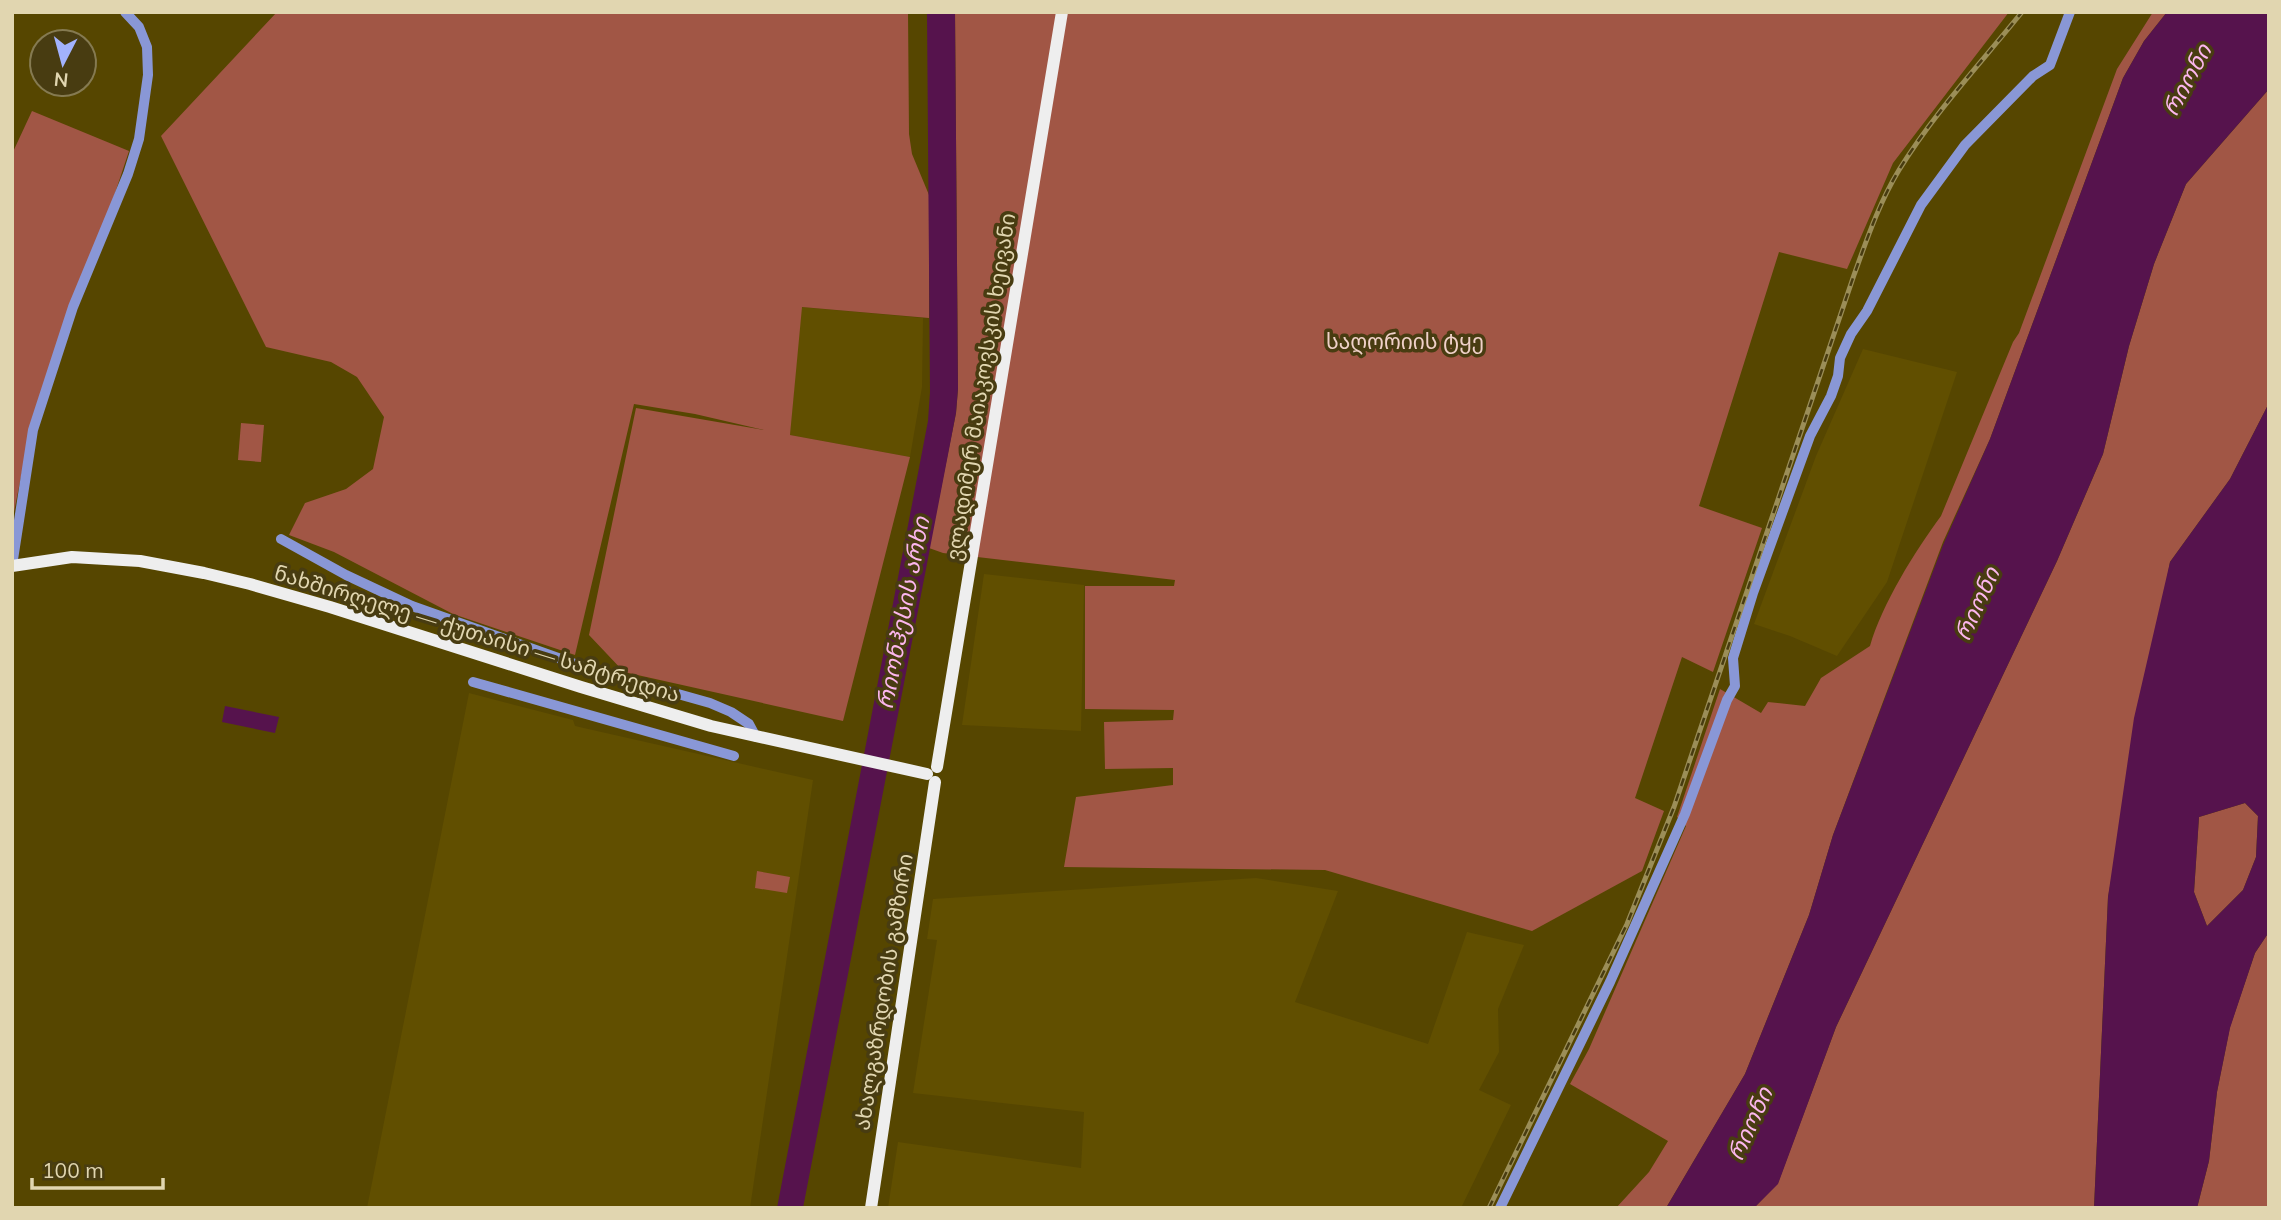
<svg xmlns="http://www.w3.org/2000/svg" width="2281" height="1220" font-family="Mulish,'Noto Sans Georgian',sans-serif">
<rect width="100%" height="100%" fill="#564600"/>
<g fill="#614f00">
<polygon points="801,307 923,318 922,387 910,457 790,435"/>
<polygon points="1863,349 1957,372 1887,582 1837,656 1790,636 1754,624 1816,456"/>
<polygon points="984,574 1084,585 1081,731 962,725"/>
<polygon points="469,693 573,720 575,726 813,780 750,1208 367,1208"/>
<polygon points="1256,878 1338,891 1295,1002 1428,1044 1467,932 1524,945 1498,1009 1499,1052 1479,1090 1511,1105 1461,1208 888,1208 898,1142 1081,1168 1084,1112 913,1093 937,940 927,939 933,899"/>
</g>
<g fill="#a15645">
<polygon points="277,12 908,12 909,134 912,154 929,195 929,318 802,307 790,435 910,457 843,721 624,672 589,635 636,408 764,430 695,414 634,404 575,655 453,614 334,552 289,535 305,503 346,489 373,469 384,417 357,377 331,362 266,347 161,136"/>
<polygon points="955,12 2009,12 1893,163 1847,269 1779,252 1699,506 1762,528 1713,672 1682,657 1635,798 1664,811 1642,871 1532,931 1325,870 1064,867 1076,797 1173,785 1173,768 1105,769 1104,722 1173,720 1174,710 1085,709 1085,586 1174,586 1175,580 943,553 929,548 956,413 958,389"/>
<path d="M2153,12H2167L2144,41L2123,78L1990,439L1943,542L1833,835L1809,915L1745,1074L1666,1208H1616L1649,1172L1668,1141L1570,1084L1589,1049L1686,826L1677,817L1720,689L1761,713L1768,702L1805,706L1821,678L1870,646C1882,604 1915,551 1941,516L2013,342L2019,333L2117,69Z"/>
<polygon points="2269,89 2269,403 2230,479 2170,562 2108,897 2094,1208 1754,1208 1778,1183 1836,1027 2057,561 2103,454 2129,346 2154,264 2186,184"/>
<polygon points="32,111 129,151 22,472 12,522 12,154"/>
<polygon points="241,423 264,425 261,462 238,460"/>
<polygon points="2245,803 2258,816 2256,857 2243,890 2207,926 2194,892 2199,817"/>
<polygon points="757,871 790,877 787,893 755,888"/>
<polygon points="2269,932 2269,1208 2197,1208 2209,1161 2217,1092 2230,1027 2255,953"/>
</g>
<g fill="#56134d" fill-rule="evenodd">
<polygon points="927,12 955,12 958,389 956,413 803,1208 777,1208 928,421 930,392"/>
<polygon points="2167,12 2269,12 2269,89 2186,184 2154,264 2129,346 2103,454 2057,561 1836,1027 1778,1184 1754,1208 1666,1208 1745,1074 1809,915 1833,835 1943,545 1990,439 2123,78 2144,41"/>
<path d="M2269,403V932L2255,953L2230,1028L2217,1092L2209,1161L2197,1208H2094L2108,897L2134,718L2170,562L2230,479ZM2245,803L2258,816L2256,857L2243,890L2207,926L2194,892L2199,817Z"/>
<polygon points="225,706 279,717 275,733 222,722"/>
</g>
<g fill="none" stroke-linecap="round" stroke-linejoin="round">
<g stroke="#8997d6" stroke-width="10">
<polyline points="281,539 346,575 412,606 589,669 710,703 731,712 749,724 756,737"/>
<polyline points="12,566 33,430 73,307 128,174 139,139 148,75 147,47 139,27 125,12"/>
<polyline points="473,682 734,756"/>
<polyline points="1500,1208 1610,982 1685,814 1727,700 1735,686 1733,658 1753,593 1810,436 1831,396 1838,376 1840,358 1851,334 1867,311 1921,205 1965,145 2033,76 2050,65 2070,12"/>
</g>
<g stroke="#eee" stroke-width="12">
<polyline points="12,566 72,557 140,561 204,573 250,584 330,607 581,687 711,726 927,774"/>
<polyline points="937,767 1062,12"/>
<polyline points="871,1208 935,782"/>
</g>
<g stroke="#9b8e58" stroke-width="5">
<path id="rail" d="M1489,1208L1627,924L1674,807L1854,275C1867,239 1879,203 1899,170C1934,113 1980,64 2022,12"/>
</g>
<use href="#rail" stroke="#483c11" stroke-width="2.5" stroke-dasharray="8" stroke-linecap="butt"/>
</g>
<g text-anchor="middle" stroke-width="7" stroke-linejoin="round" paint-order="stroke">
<g font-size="21" fill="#f0d1c9" stroke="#483c11">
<text x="1405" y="349">საღორიის ტყე</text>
</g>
<g font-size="21" fill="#e1d6b0" stroke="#483c11">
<text transform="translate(981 387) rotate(-81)" y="7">ვლადიმერ მაიაკოვსკის ხეივანი</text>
<text transform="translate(477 634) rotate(17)" y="7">ნახშირღელე — ქუთაისი — სამტრედია</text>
<text transform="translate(884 992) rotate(-81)" y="7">ახალგაზრდობის გამზირი</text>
</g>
<g font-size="23" font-style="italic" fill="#fcb6ee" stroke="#483c11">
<text transform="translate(2187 80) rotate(-62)" y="8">რიონი</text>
<text transform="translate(1977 604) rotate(-66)" y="8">რიონი</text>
<text transform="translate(903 613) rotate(-79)" y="8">რიონჰესის არხი</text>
<text transform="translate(1750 1124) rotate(-66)" y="8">რიონი</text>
</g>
</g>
<rect width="2281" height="1220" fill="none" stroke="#e1d6b0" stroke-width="28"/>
<g transform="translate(63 63) rotate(186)"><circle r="33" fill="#483c11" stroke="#857a51" stroke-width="2"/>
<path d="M0-5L12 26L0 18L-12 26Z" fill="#a2b2fd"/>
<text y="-10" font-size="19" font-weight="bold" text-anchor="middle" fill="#e1d6b0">N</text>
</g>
<path d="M32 1178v10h131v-10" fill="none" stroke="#e1d6b0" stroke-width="3.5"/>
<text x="42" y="1178" font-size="21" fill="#e1d6b0" stroke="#483c11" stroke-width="5" paint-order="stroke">100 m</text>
</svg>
